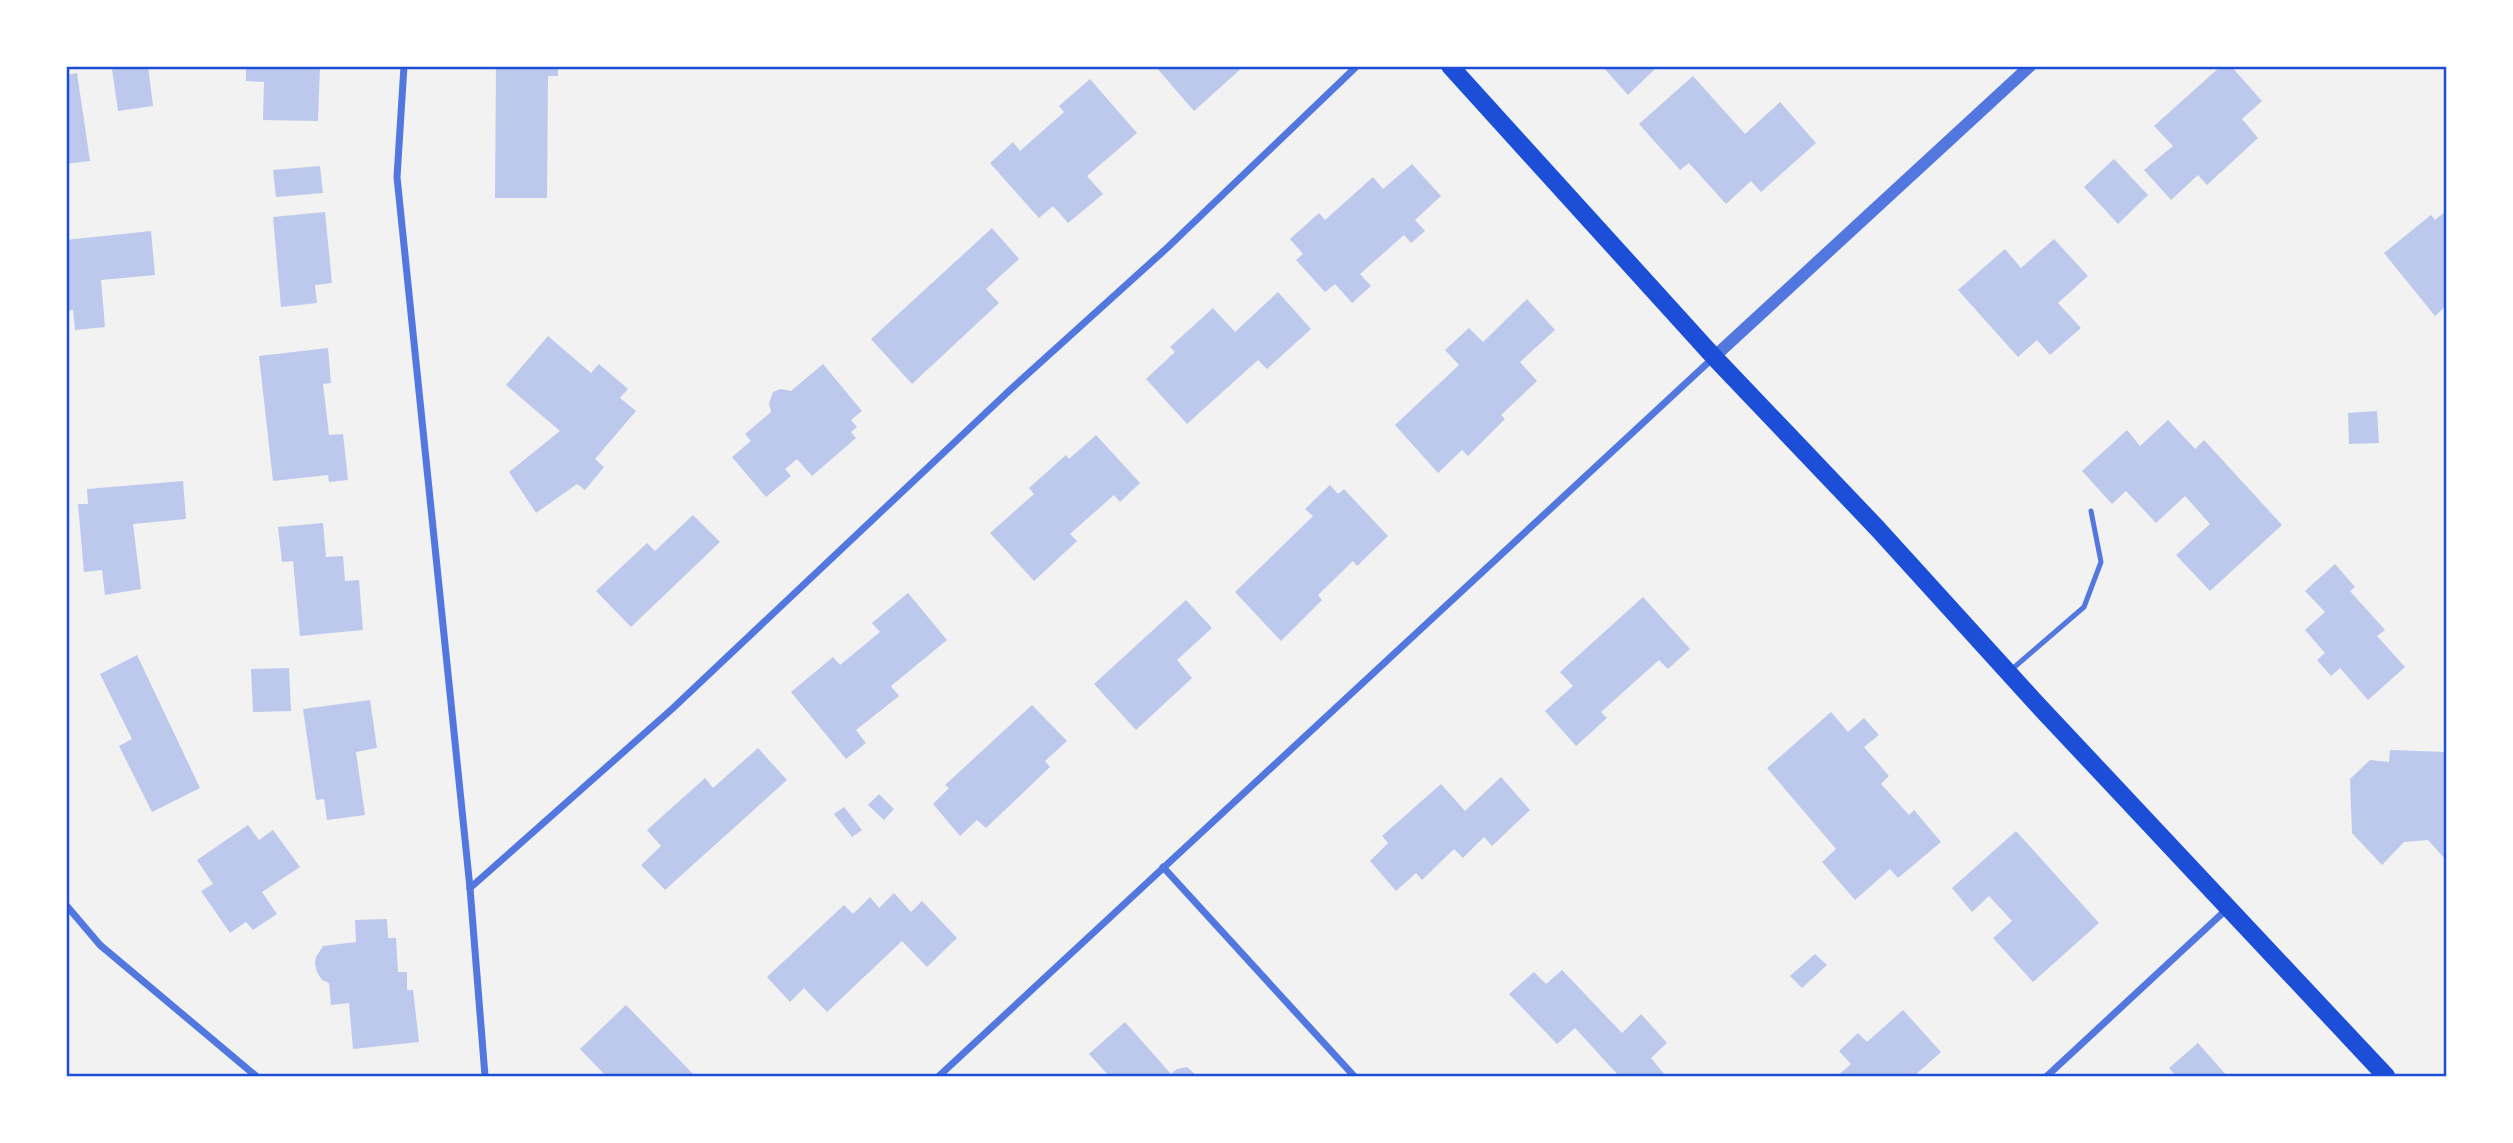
<svg xmlns="http://www.w3.org/2000/svg" width="2513" height="1143" font-family="Figtree,sans-serif">
<rect width="100%" height="100%" fill="#f2f2f2"/>
<g fill="#bdc9ec">
<polygon points="134,66 148,66 153,106 118,111 112,69"/>
<polygon points="246,66 320,66 318,121 263,120 264,82 246,81"/>
<polygon points="496,66 558,66 558,76 548,76 547,198 495,198"/>
<polygon points="1155,66 1244,66 1194,111"/>
<polygon points="1602,66 1658,66 1628,95"/>
<polygon points="2221,66 2231,66 2262,101 2242,119 2258,138 2207,185 2198,175 2171,200 2144,170 2173,146 2154,126"/>
<polygon points="77,73 90,161 66,164 66,75"/>
<polygon points="1693,76 1745,134 1780,102 1816,143 1761,192 1751,181 1726,204 1689,163 1680,170 1639,124"/>
<polygon points="1090,79 1137,133 1087,176 1103,194 1068,223 1053,206 1039,218 990,163 1013,142 1020,151 1064,112 1059,106"/>
<polygon points="2114,159 2148,195 2118,224 2084,187"/>
<polygon points="1412,164 1441,196 1415,220 1425,231 1411,243 1404,235 1360,274 1371,286 1352,303 1335,284 1325,292 1296,260 1303,254 1290,239 1319,213 1325,220 1373,177 1383,189"/>
<polygon points="320,166 323,193 276,197 273,170"/>
<polygon points="2446,211 2446,306 2435,316 2384,253 2431,215 2435,220"/>
<polygon points="325,212 332,283 315,285 317,303 281,307 273,217"/>
<polygon points="992,228 1019,259 986,289 999,303 912,384 871,339"/>
<polygon points="151,231 155,275 101,280 105,327 75,330 73,310 66,311 66,240"/>
<polygon points="2054,239 2088,276 2058,303 2081,328 2050,355 2037,340 2018,357 1958,290 2005,249 2021,268"/>
<polygon points="1278,292 1311,329 1267,369 1258,360 1187,424 1146,379 1175,352 1170,347 1213,308 1235,332"/>
<polygon points="1527,299 1555,330 1520,362 1537,381 1501,415 1505,419 1468,456 1462,450 1438,473 1395,425 1459,365 1445,350 1469,328 1483,342"/>
<polygon points="548,336 591,373 599,364 628,389 620,398 636,411 595,459 604,467 585,490 577,484 536,513 509,472 560,431 506,385"/>
<polygon points="328,348 331,383 323,384 329,435 343,434 348,480 329,482 328,475 273,481 259,356"/>
<polygon points="823,364 862,411 851,420 857,427 851,432 856,438 812,476 797,459 785,469 791,476 766,497 732,457 751,441 745,434 771,412 769,403 773,392 781,389 791,391"/>
<polygon points="2377,411 2379,443 2349,444 2348,413"/>
<polygon points="2168,420 2195,449 2204,440 2282,525 2210,591 2176,555 2210,524 2185,496 2156,523 2126,491 2112,504 2082,471 2127,430 2140,446"/>
<polygon points="1096,435 1140,483 1120,502 1114,495 1070,534 1077,541 1034,581 990,533 1034,494 1029,488 1066,455 1069,459"/>
<polygon points="183,481 186,519 133,524 141,589 105,595 102,570 84,572 78,504 88,504 87,489"/>
<polygon points="1330,485 1338,494 1344,489 1388,536 1357,566 1353,561 1318,595 1322,600 1281,641 1235,592 1313,516 1305,509"/>
<polygon points="693,515 720,542 631,627 596,591 647,543 655,551"/>
<polygon points="323,523 326,557 343,556 345,581 359,580 363,630 300,636 293,561 282,562 278,527"/>
<polygon points="2335,564 2355,587 2350,591 2385,630 2377,636 2405,667 2368,700 2340,668 2331,676 2317,660 2325,653 2305,630 2325,612 2305,591"/>
<polygon points="908,593 947,640 891,686 899,696 856,730 866,743 846,759 791,692 833,657 840,665 880,632 872,623"/>
<polygon points="1643,597 1690,649 1668,669 1659,660 1601,712 1607,718 1576,746 1545,711 1573,686 1560,672"/>
<polygon points="1186,600 1212,628 1177,660 1192,678 1136,730 1094,684"/>
<polygon points="137,655 200,788 152,812 119,746 132,739 100,674"/>
<polygon points="289,668 291,711 253,712 251,669"/>
<polygon points="370,700 377,748 356,752 365,815 327,820 324,799 316,800 303,709"/>
<polygon points="1032,705 1067,741 1045,761 1050,767 986,828 977,820 960,836 933,804 949,788 945,785"/>
<polygon points="1831,712 1848,732 1864,718 1879,735 1864,747 1889,776 1881,784 1909,815 1914,810 1941,842 1898,878 1890,869 1855,900 1822,862 1836,849 1767,768"/>
<polygon points="758,748 787,780 665,890 641,865 661,846 647,830 705,778 713,788"/>
<polygon points="2390,750 2446,752 2446,860 2428,840 2404,842 2382,865 2352,833 2350,779 2370,760 2389,762"/>
<polygon points="1501,777 1530,810 1492,846 1484,837 1463,858 1454,849 1422,880 1416,873 1396,891 1370,861 1388,843 1382,836 1441,784 1465,811"/>
<polygon points="879,794 894,809 884,820 868,805"/>
<polygon points="844,807 862,830 852,837 834,814"/>
<polygon points="248,825 259,840 273,830 300,867 262,892 277,914 253,930 246,922 230,933 201,891 213,884 197,860"/>
<polygon points="2016,831 2099,923 2033,982 1993,938 2012,921 1989,896 1972,912 1952,888"/>
<polygon points="894,893 911,912 922,901 957,938 927,967 902,941 827,1012 804,988 790,1002 767,977 844,905 853,914 870,897 879,908"/>
<polygon points="387,919 388,938 396,938 398,972 407,972 407,990 413,990 419,1042 353,1049 349,1003 331,1005 329,983 322,980 317,972 315,964 316,957 323,946 356,942 355,920"/>
<polygon points="1815,954 1827,965 1802,988 1790,976"/>
<polygon points="1562,970 1622,1033 1641,1014 1667,1043 1651,1058 1666,1076 1619,1076 1575,1028 1557,1044 1509,994 1534,972 1546,984"/>
<polygon points="626,1005 695,1076 606,1076 580,1049"/>
<polygon points="1903,1010 1941,1052 1914,1076 1837,1076 1851,1064 1839,1051 1858,1033 1867,1042"/>
<polygon points="1125,1022 1171,1074 1177,1069 1187,1067 1197,1076 1109,1076 1089,1054"/>
<polygon points="2198,1043 2227,1076 2176,1076 2169,1068"/>
</g>
<g fill="none" stroke-linecap="round" stroke-linejoin="round">
<polyline stroke="#5277de" stroke-width="5" points="2011,670 2084,607 2101,562 2091,511"/>
<g stroke="#5277de" stroke-width="7">
<polyline points="404,66 397,177 470,888 485,1076"/>
<polyline points="1163,867 1354,1076"/>
<polyline points="470,888 672,709 1010,390 1167,248 1357,66"/>
<polyline points="66,905 100,945 256,1076"/>
<polyline points="939,1076 1713,358"/>
<polyline points="2047,1076 2228,908"/>
</g>
<polyline stroke="#5277de" stroke-width="12" points="1714,357 2030,66"/>
<polyline stroke="#1d4ed8" stroke-width="18" points="1450,66 1714,357 1877,528 2036,703 2386,1076"/>
</g>
<rect width="2513" height="1143" fill="none" stroke="#ffffff" stroke-width="136"/>
<rect x="68" y="68" width="2377" height="1007" fill="none" stroke="#1d4ed8" stroke-width="2.5"/>
</svg>
